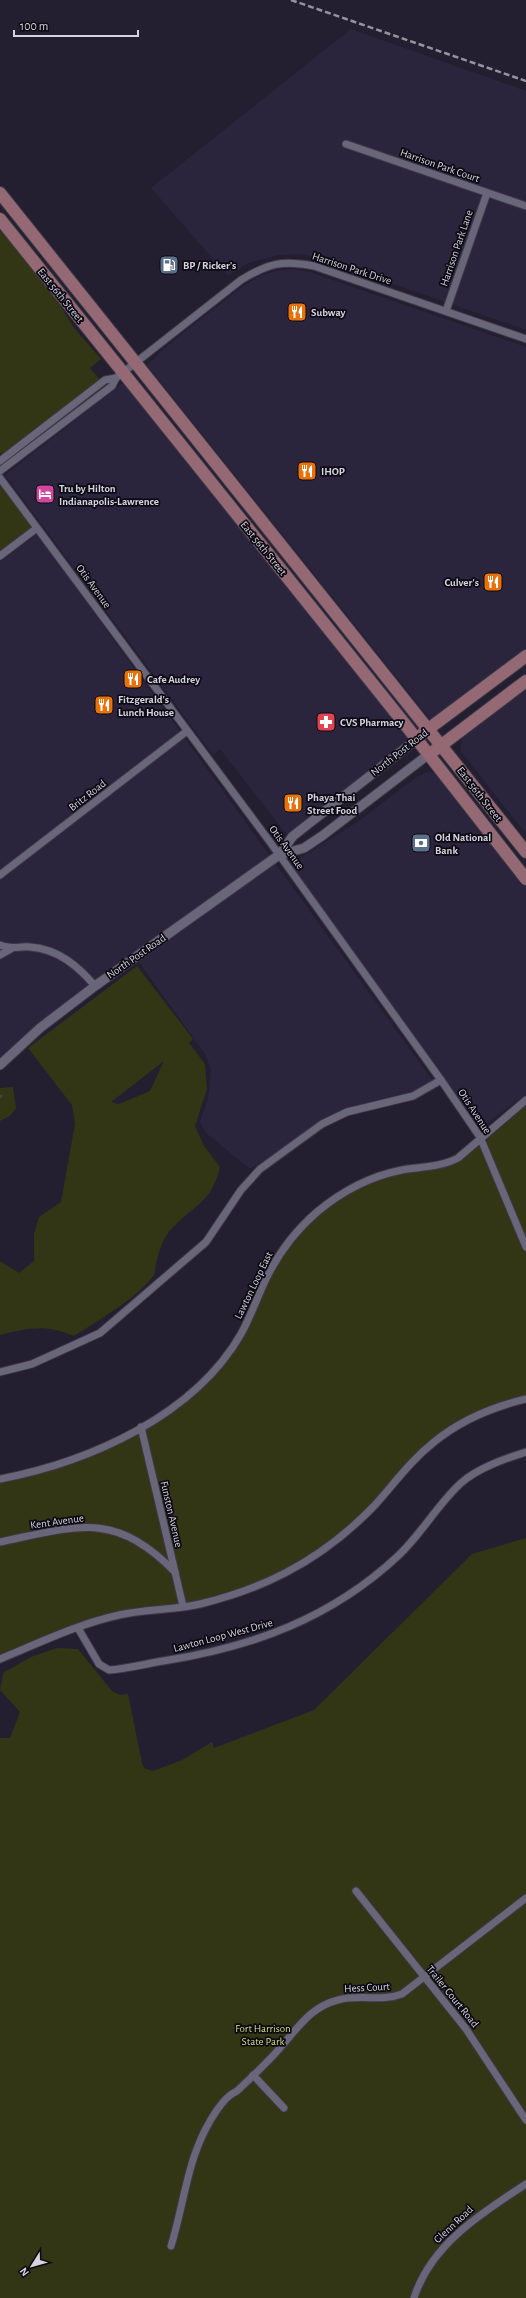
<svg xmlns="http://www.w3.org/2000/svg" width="526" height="2298" font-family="'Alegreya Sans',sans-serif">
<rect width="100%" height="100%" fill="#231f30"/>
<g fill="#2a253c">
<polygon points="351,29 526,91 526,330 319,258 300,254 278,255 248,263 228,276 151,188"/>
<polygon points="292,269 310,272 526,347 526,649 431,720 147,365 168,345 243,286 262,275 275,271"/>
<polygon points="124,382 409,740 287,835 220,749 214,754 211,752 5,475"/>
<polygon points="37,534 433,1081 423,1090 329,1118 250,1169 206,1133 200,1122 208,1098 211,1069 205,1054 133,954 0,1059 0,562"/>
<polygon points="526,687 526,834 460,750 463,737"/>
<polygon points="430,771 438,775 453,793 526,886 526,1094 481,1128 295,871 294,862 359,821 418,776"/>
</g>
<g fill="#333614" fill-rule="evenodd">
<polygon points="2,230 48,286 74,328 101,359 90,368 100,380 2,454 0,453 0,231"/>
<polygon points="0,478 37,528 0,556"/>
<path d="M137,966L193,1039L189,1043L205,1064L207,1089L195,1126L204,1146L220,1167C211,1206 192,1204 169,1232C163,1239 159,1251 157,1260C155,1265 156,1271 154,1275C139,1297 97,1321 74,1336C46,1324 28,1328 0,1335V1261L19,1273L34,1261V1234L39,1217L61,1202L75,1124L72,1105L28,1048ZM164,1061L150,1091L119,1104L111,1102Z"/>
<polygon points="13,1087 16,1108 10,1116 0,1121 0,1088"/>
<polygon points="526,1106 526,1237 487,1145 487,1138"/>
<polygon points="480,1137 526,1247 526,1399 501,1405 440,1437 386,1493 315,1556 229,1596 119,1615 0,1659 0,1479 92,1452 175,1406 228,1355 265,1280 301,1227 362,1183 449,1162"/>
<polygon points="526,1538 526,2298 0,2298 0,1738 10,1738 20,1712 0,1690 3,1673 31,1657 57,1648 78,1649 112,1691 120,1695 128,1694 142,1763 144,1768 153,1771 182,1760 212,1742 214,1748 314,1710 472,1554"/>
</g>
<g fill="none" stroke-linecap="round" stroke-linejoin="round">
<polyline stroke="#404850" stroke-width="2.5" points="0,1097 1,1096"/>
<g stroke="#3c3948" stroke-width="9">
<g id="minor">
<polyline points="346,144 526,206"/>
<polyline points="446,311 487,193"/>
<polyline points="0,461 105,380 116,378"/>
<path d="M0,471L112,386L116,378L241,280C269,263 282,260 314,266L526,339"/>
<polyline points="0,478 270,842 441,1080 480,1137 526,1247"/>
<polyline points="0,556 37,528"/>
<polyline points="0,875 187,731"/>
<path d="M0,945C11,950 19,946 30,947C58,949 78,966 95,986"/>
<polyline points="0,955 11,949"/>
<polyline points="0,1372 32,1364 100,1333 206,1242 241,1190 260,1169 322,1124 347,1112 413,1096 441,1080"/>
<polyline points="141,1427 183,1606"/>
<path d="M0,1479C89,1462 194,1416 241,1334C251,1316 257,1298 266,1279C278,1254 295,1231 317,1212C341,1192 371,1176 402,1170C420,1167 441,1167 458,1158L526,1100"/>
<path d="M0,1542C77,1526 114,1510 175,1572"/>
<path d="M78,1628L99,1664L109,1670C126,1669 145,1664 163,1661C253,1647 332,1618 399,1555C422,1533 438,1504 461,1483C478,1468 504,1459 526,1452"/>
<path d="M0,1659C39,1643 78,1624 119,1615C146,1609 174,1610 200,1604C229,1597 258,1587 285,1573C318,1556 348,1533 374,1506C394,1484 410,1461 434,1442C461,1420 492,1407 526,1399"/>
<polyline points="356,1891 466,2029 526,2120"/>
<polyline points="253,2075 284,2108"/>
<path d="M171,2246C186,2198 187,2153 217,2110C223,2102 228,2095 237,2091C252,2077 267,2063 280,2048C298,2028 310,2007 338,2000C360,1994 381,2002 402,1994L526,1898"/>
<path d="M414,2298C431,2244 482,2213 526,2184"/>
</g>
</g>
<g stroke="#3c3948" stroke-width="11">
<g id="tertiary">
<polyline points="279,855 304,848 322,836 429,754"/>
<polyline points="0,1065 40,1028 95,986 279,855 293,836 417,739"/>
</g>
</g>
<g stroke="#3c3948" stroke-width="14">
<g id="primary">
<polyline points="0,193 526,852"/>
<polyline points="0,219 404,723 526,879"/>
<polyline points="423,733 526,656"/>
<polyline points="435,750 526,681"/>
</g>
</g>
<use href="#minor" stroke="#6a667a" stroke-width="7"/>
<use href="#tertiary" stroke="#6a667a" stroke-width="9"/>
<use href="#primary" stroke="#956973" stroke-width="12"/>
<polyline stroke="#9693a1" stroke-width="2.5" stroke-dasharray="6 3" stroke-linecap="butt" points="291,0 526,81"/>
</g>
<defs>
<g id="fuel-square" transform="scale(1)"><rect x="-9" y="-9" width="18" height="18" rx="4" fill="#5c6f8a" stroke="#0c0a12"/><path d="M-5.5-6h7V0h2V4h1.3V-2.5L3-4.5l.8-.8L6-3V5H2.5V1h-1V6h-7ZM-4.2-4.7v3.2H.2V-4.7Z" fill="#fff"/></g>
<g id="restaurant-square" transform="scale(1)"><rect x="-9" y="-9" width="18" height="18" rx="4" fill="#e8710a" stroke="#0c0a12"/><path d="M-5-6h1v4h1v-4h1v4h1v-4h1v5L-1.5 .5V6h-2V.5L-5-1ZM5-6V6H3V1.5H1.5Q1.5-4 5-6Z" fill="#fff"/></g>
<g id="hotel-square" transform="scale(1)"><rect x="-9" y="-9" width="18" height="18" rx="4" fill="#d1479c" stroke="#0c0a12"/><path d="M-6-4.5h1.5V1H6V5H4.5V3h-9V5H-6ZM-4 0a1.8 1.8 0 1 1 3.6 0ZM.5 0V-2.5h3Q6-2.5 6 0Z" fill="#fff"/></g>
<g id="pharmacy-square" transform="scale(1)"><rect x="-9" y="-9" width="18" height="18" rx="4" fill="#e0444e" stroke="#0c0a12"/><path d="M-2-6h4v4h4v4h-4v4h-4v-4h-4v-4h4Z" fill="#fff"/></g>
<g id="bank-square" transform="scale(1)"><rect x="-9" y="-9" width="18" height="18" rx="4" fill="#5c6f8a" stroke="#0c0a12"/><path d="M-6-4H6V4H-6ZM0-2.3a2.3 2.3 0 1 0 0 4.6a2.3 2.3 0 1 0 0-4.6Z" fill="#fff"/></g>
</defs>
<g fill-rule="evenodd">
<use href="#fuel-square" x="169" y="265"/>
<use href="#restaurant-square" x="297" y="312"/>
<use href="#restaurant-square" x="307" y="471"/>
<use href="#hotel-square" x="45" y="494"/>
<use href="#restaurant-square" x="493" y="582"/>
<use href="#restaurant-square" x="133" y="679"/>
<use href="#restaurant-square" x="104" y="705"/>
<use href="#pharmacy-square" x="326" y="722"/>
<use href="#restaurant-square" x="293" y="803"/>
<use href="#bank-square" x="421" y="843"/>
</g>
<g text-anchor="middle" stroke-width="3.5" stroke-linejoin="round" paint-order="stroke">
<g font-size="11" fill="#d5d3df" stroke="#0c0a12">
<text transform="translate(440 165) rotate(19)" y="4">Harrison Park Court</text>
<text transform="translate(456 248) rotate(-71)" y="4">Harrison Park Lane</text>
<text transform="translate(352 268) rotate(18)" y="4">Harrison Park Drive</text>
<text transform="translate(61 295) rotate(51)" y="4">East 56th Street</text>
<text transform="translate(264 548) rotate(51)" y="4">East 56th Street</text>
<text transform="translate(94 586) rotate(54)" y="4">Otis Avenue</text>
<text transform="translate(399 752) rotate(-38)" y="4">North Post Road</text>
<text transform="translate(480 794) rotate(52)" y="4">East 56th Street</text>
<text transform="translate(87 795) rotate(-38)" y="4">Britz Road</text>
<text transform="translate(287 847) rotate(54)" y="4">Otis Avenue</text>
<text transform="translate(136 956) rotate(-35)" y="4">North Post Road</text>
<text transform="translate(475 1111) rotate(57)" y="4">Otis Avenue</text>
<text transform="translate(253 1285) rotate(-64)" y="4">Lawton Loop East</text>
<text transform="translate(172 1514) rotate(77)" y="4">Funston Avenue</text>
<text transform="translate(57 1521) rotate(-8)" y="4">Kent Avenue</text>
<text transform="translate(223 1635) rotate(-15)" y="4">Lawton Loop West Drive</text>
<text transform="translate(367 1987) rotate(-3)" y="4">Hess Court</text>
<text transform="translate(453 1996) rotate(51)" y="4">Trailer Court Road</text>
<text transform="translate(453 2224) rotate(-43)" y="4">Glenn Road</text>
</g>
<g font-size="11" font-weight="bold" fill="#d5d3df" stroke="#0c0a12" text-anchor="start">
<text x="183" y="269">BP / Ricker's</text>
<text x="311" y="316">Subway</text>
<text x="321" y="475">IHOP</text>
<text x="59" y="492">Tru by Hilton<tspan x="59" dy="13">Indianapolis-Lawrence</tspan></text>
<text x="479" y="586" text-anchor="end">Culver's</text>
<text x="147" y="683">Cafe Audrey</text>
<text x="118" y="703">Fitzgerald's<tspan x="118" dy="13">Lunch House</tspan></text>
<text x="340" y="726">CVS Pharmacy</text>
<text x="307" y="801">Phaya Thai<tspan x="307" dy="13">Street Food</tspan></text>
<text x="435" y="841">Old National<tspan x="435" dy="13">Bank</tspan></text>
</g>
<g font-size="11" fill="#d5dd85" stroke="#0c0a12">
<text x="263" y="2032">Fort Harrison<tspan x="263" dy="13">State Park</tspan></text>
</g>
</g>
<g transform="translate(32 2266) rotate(233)" stroke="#0c0a12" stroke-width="3" paint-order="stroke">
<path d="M0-3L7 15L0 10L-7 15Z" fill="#d5d3df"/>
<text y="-6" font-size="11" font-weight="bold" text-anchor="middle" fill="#d5d3df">N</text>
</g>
<path d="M14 30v6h124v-6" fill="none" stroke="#d5d3df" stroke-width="2"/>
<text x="20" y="30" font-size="12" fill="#d5d3df" stroke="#0c0a12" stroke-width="3" paint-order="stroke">100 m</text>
</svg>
